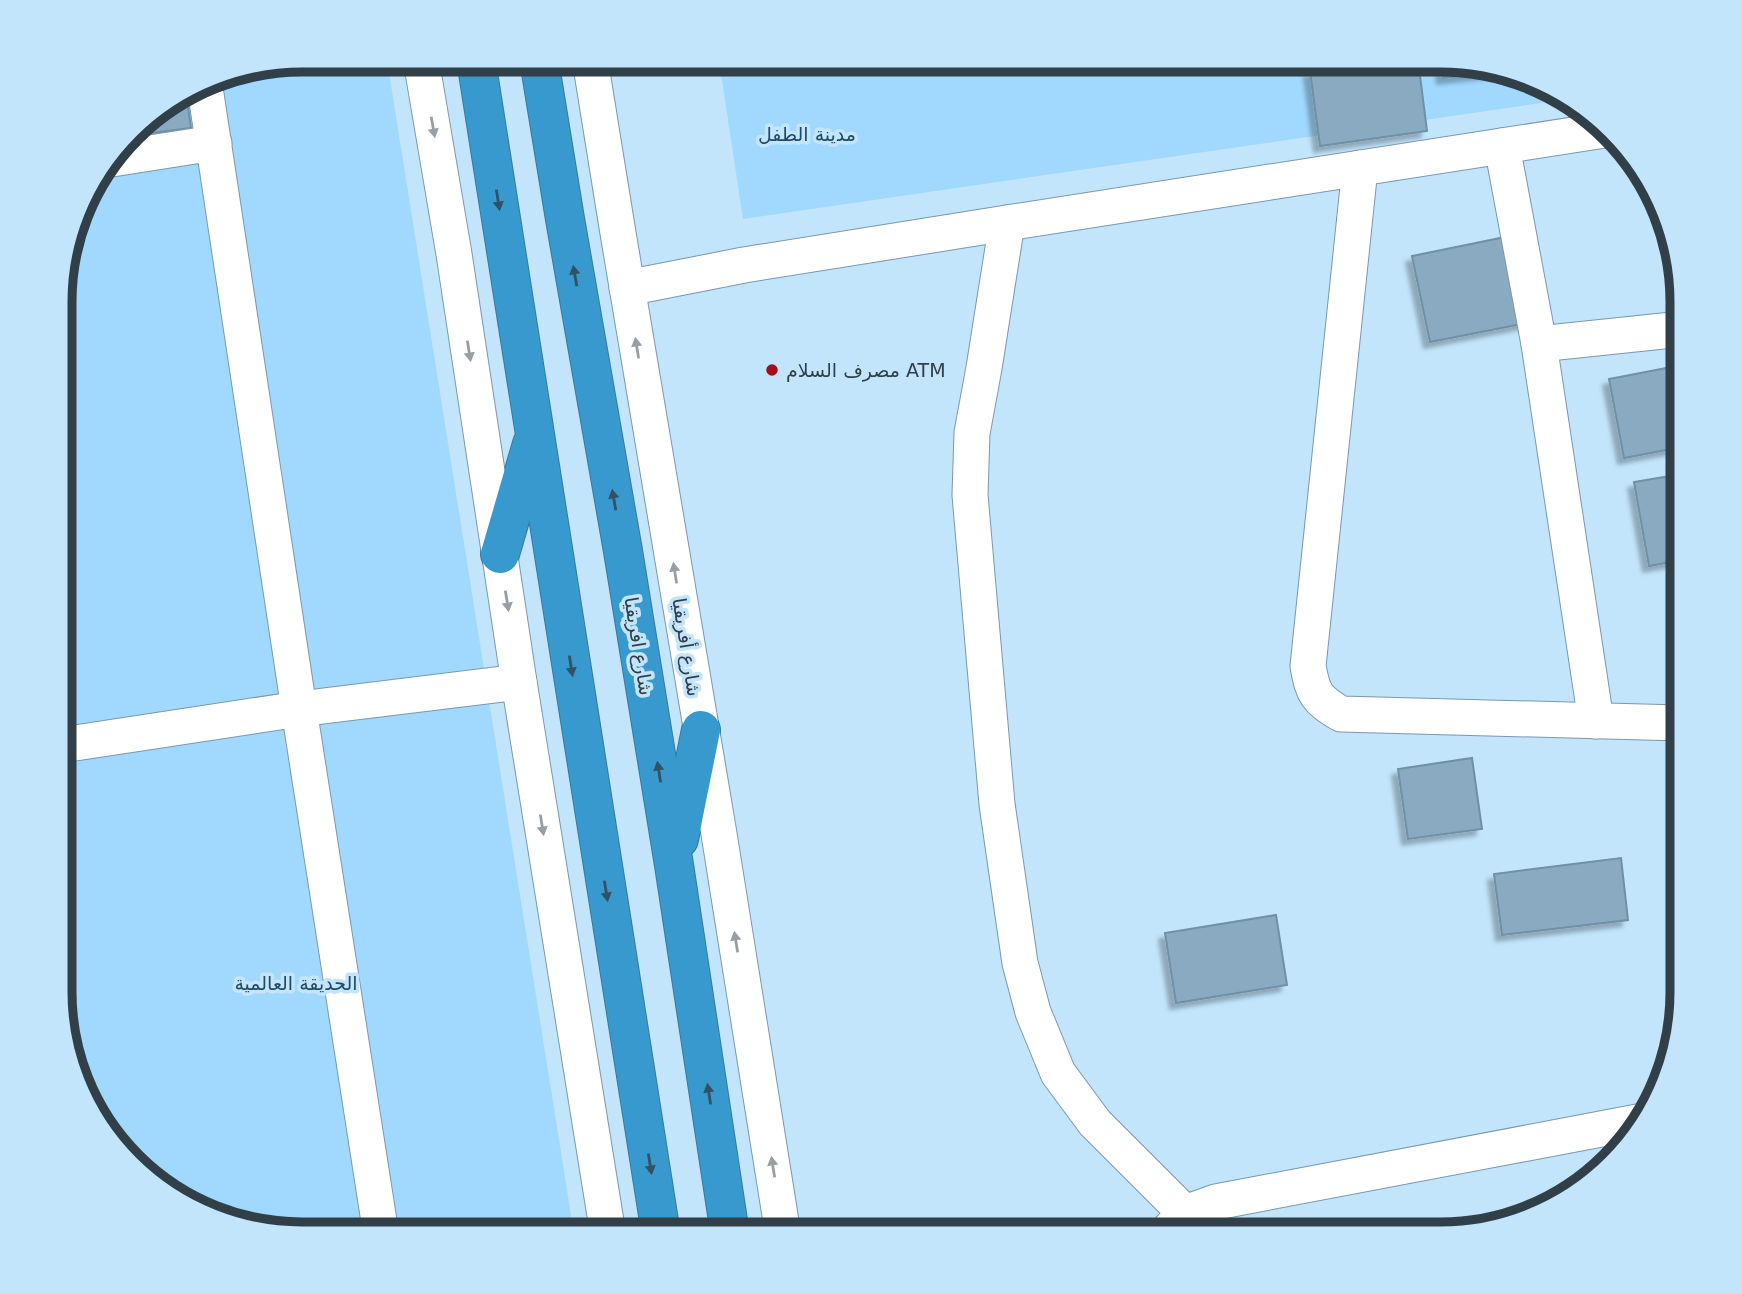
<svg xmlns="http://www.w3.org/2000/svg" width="1742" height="1294" font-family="'DejaVu Sans','Noto Sans Arabic',sans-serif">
<defs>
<filter id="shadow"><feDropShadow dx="-6" dy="6" stdDeviation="2" flood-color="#0004"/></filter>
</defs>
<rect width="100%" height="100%" fill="#c2e5fc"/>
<g fill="#a0d9fd">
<polygon points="302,60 387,60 574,1234 286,1234 209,1216 154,1184 92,1113 62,1023 62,271 85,194 142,120 209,78"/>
<polygon points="719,60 1456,60 1533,78 1569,99 743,219"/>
</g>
<g fill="#89aac0" stroke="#6f90a5" stroke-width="2" filter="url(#shadow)">
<polygon points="1388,60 1418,60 1427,131 1320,146 1310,71"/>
<polygon points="1441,60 1456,60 1505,71 1443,78"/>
<polygon points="186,92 191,128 129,136 142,120"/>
<polygon points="1515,235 1532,322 1430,342 1412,256"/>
<polygon points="1682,365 1682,447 1624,458 1609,379"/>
<polygon points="1682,474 1682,560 1649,566 1634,482"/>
<polygon points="1472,758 1482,829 1408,839 1398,769"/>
<polygon points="1621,858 1628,920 1502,935 1494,874"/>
<polygon points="1276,915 1287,985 1176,1003 1165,933"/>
</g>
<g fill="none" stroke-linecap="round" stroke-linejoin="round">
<g stroke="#7899af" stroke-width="37">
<g id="minor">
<polyline points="421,60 454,254 519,682 608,1234"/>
<polyline points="590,60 618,233 719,834 783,1234"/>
<polyline points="1502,146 1539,344 1596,721"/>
<polyline points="112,159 214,143"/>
<path d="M1360,168L1308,666C1313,694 1316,699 1341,714L1680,723"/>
<polyline points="1007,223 984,368 972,433 970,495 997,804 1020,963 1033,1012 1058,1073 1095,1123 1185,1213"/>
<polyline points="627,288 744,265 1007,223 1605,130"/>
<polyline points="1539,344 1682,329"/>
<polyline points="62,745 299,709 204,81"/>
<polyline points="381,1234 299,709 519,682"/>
<polyline points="1165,1234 1185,1213 1216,1202 1643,1121"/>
</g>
</g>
<g stroke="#367a9f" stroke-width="40">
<g id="highway">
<polyline points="476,60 661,1234"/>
<polyline points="539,60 565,219 623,551 674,865 730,1234"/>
<polyline points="500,554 532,444"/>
<polyline points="679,839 701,730"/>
</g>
</g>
<use href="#minor" stroke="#fff" stroke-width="35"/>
<use href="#highway" stroke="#3899ce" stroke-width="38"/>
</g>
<defs><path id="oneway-solid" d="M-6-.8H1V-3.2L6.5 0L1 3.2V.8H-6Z" transform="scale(1.75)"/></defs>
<g fill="#989fa4">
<use href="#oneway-solid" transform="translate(433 127) rotate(80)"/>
<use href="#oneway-solid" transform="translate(637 348) rotate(-99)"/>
<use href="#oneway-solid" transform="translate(469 351) rotate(81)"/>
<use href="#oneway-solid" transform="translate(675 573) rotate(-99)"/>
<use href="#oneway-solid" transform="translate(507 601) rotate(81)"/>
<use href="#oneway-solid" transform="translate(542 825) rotate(81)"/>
<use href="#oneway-solid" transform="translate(736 942) rotate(-99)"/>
<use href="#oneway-solid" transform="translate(773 1167) rotate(-99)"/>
</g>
<g fill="#325163">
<use href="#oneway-solid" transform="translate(498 200) rotate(81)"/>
<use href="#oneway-solid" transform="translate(575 276) rotate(-100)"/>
<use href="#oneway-solid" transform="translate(614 500) rotate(-100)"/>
<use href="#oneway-solid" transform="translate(571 666) rotate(81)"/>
<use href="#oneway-solid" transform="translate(659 772) rotate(-99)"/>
<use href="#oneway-solid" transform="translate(606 891) rotate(81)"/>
<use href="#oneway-solid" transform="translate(709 1094) rotate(-99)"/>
<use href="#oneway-solid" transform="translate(650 1164) rotate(81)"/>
</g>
<circle fill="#a50e14" stroke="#c2e5fc" stroke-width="2.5" cx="772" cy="370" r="7"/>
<g text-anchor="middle" stroke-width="7" stroke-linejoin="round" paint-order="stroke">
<g font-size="19" fill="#214b64" stroke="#c2e5fc">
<text x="807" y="141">مدينة الطفل</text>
<text x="296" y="990">الحديقة العالمية</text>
</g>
<g font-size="19" fill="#313f48" stroke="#c2e5fc" text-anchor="start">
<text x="786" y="377">مصرف السلام ATM</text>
</g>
<g font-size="19" fill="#313f48" stroke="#c2e5fc">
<text transform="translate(639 646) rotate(81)" y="7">شارع افريقيا</text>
<text transform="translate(687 647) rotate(81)" y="7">شارع أفريقيا</text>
</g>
</g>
<path d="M0 0H1742V1294H0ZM302 72H1440A230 230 0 0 1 1670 302V992A230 230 0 0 1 1440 1222H302A230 230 0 0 1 72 992V302A230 230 0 0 1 302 72Z" fill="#c2e5fc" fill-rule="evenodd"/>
<path fill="none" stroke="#313f48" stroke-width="9" d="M302 72H1440A230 230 0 0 1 1670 302V992A230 230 0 0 1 1440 1222H302A230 230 0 0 1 72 992V302A230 230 0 0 1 302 72Z"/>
</svg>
